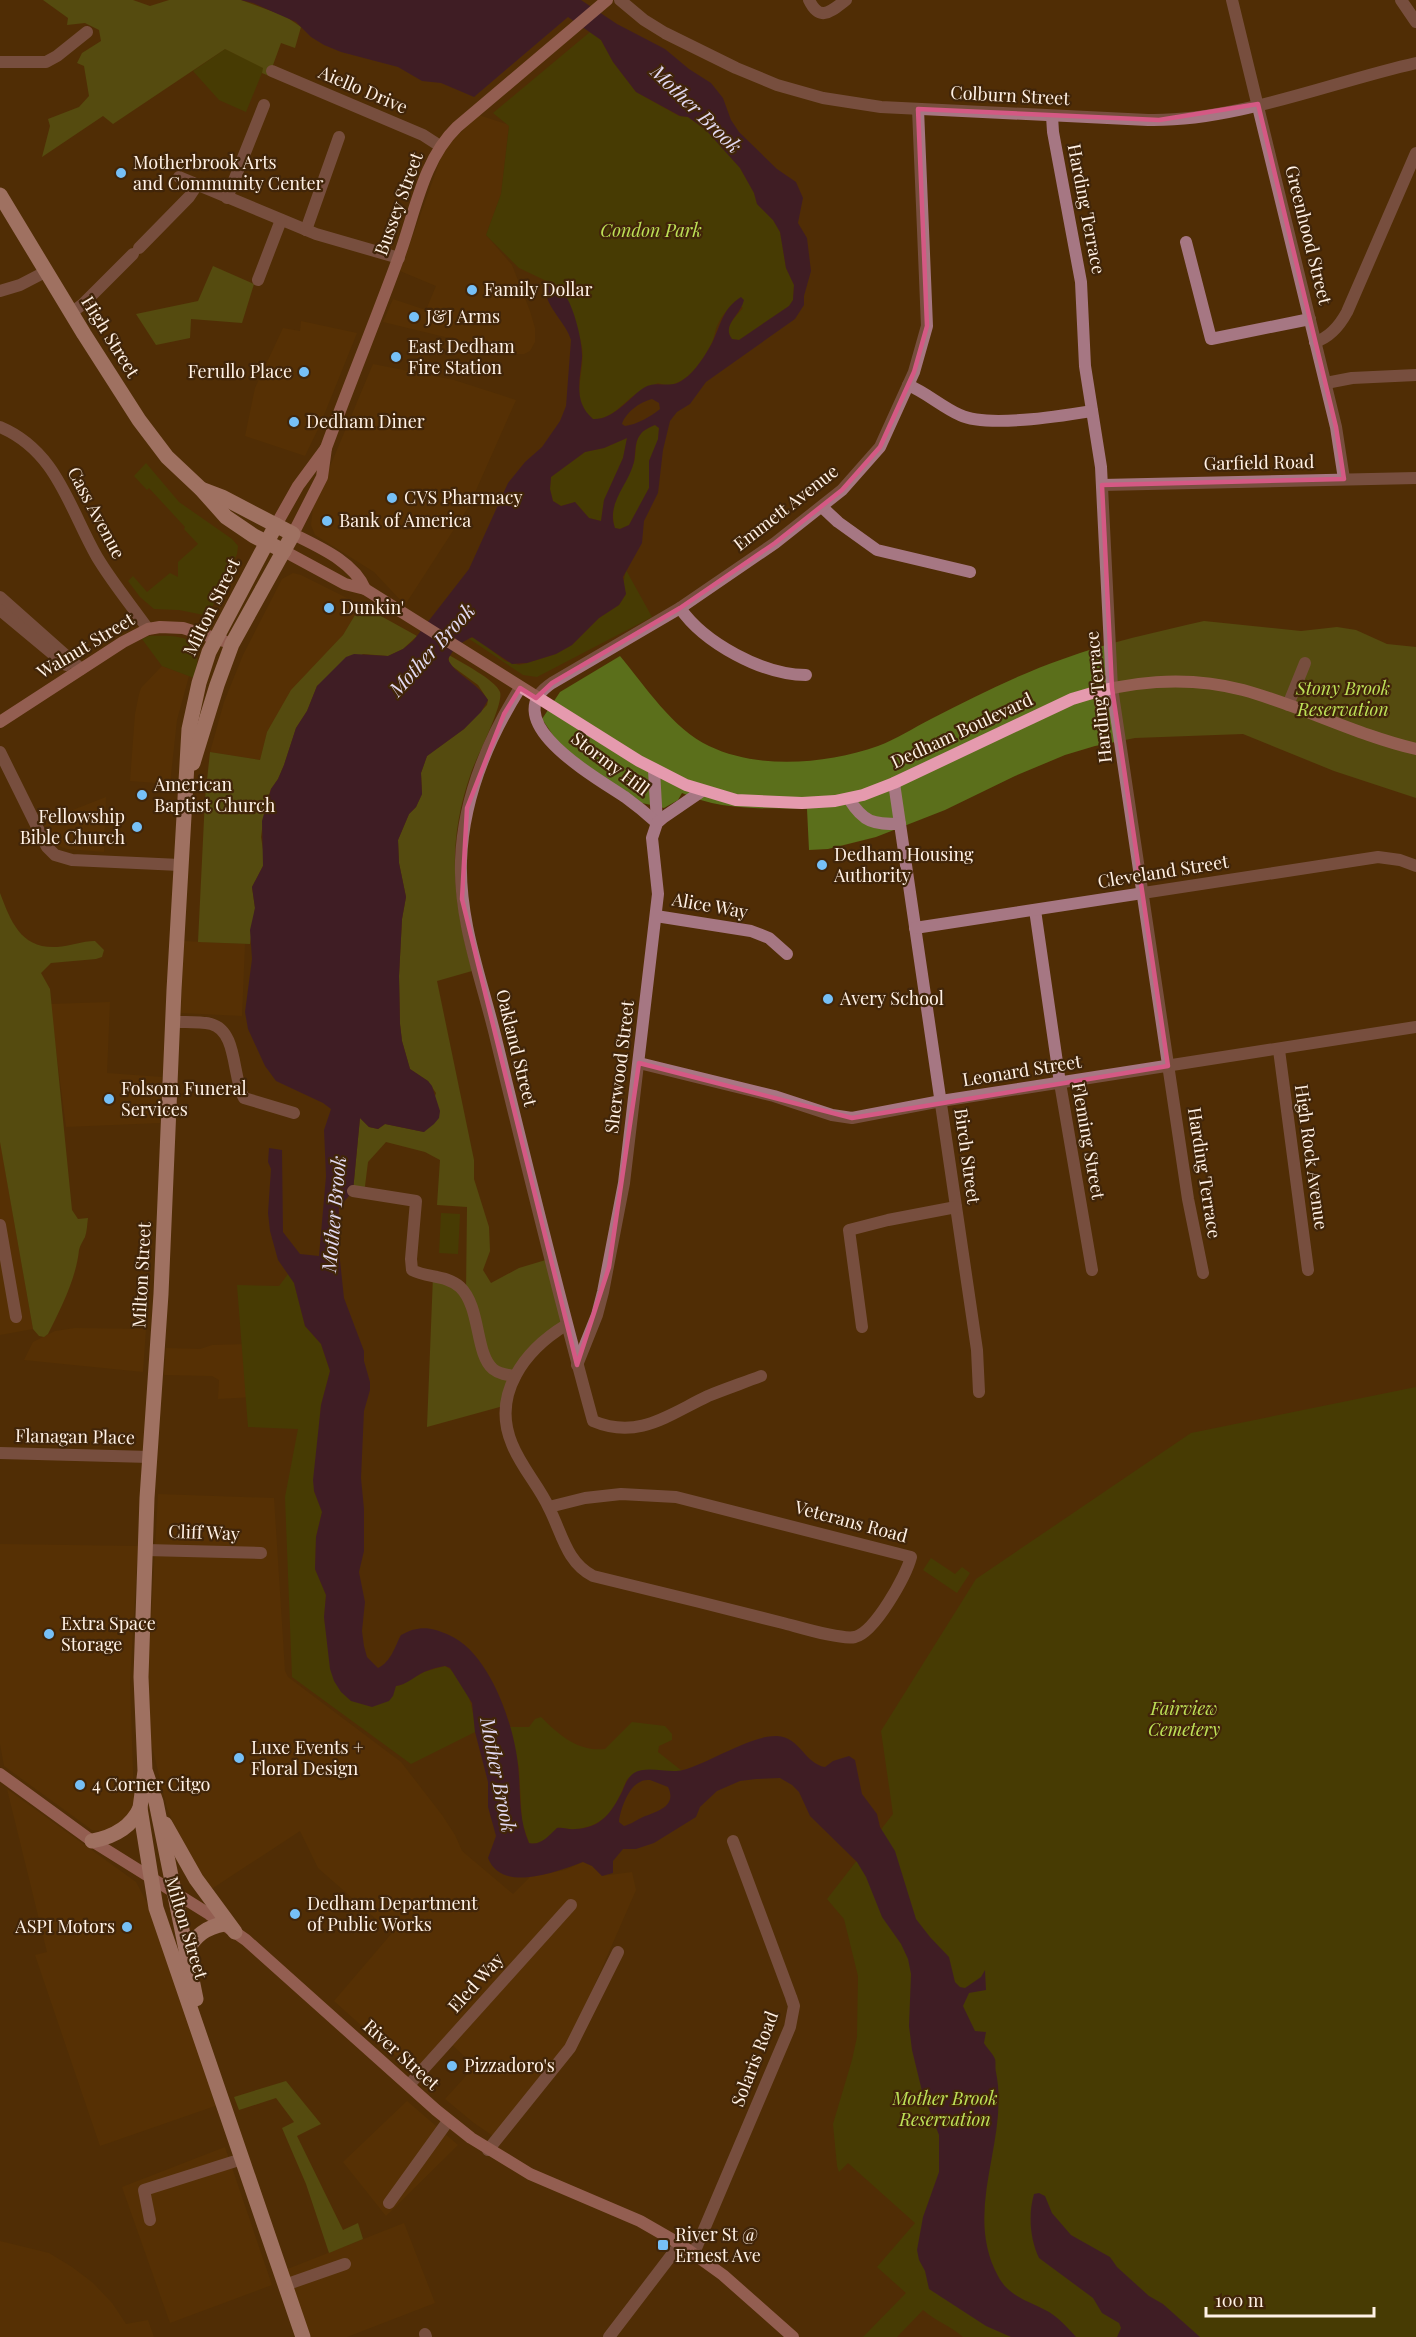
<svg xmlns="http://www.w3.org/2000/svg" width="1416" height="2337" font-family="'Playfair Display',serif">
<rect width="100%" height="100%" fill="#502d05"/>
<g fill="#5d3403">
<polygon points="479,115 509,125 501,194 486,235 512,265 530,311 535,328 535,342 530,351 524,354 515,354 383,322 393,299 426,310 436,286 400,271 442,155 452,141"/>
<polygon points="301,321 357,333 320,425 305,456 245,436 255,388 283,328 300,331"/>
<polygon points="373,364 454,380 516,400 469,506 405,605 374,572 315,535 311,525 313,507"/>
<polygon points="293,573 301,575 361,605 343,635 267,732 260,760 210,752 224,702 243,655 282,579"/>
<polygon points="162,666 189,676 177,720 170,784 130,781 135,714 139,694 141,688"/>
<polygon points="106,797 104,852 67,849 56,845 42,822"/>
<polygon points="184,941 245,944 242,1016 181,1013"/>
<polygon points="110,1002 107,1073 162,1077 160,1123 66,1127 50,1004"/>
<polygon points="0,1140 33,1329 0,1335"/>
<polygon points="75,1328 146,1329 143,1372 24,1360 33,1342 55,1331"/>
<polygon points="249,1344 254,1397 218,1399 219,1380 212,1376 164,1375 166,1348 200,1349 212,1345"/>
<polygon points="158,1494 274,1498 285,1671 288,1677 401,1762 442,1815 455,1835 462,1851 513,1894 530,1877 565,1870 583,1862 592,1866 602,1876 632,1872 636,1890 567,2048 493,2136 474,2123 445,2099 475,2066 451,2044 421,2079 334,2001 392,1933 318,1868 300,1831 210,1890 186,1853 167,1808 151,1742 148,1675"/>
<polygon points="0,1544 138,1546 130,1682 134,1801 130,1814 119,1825 102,1831 92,1830 4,1766 0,1744"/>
<polygon points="7,1789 136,1882 153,1914 218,2105 100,2146 35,1955 47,1952"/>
<polygon points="407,2101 458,2145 386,2216 343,2162"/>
<polygon points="225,2147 272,2285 170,2323 122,2187"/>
<polygon points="404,2223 435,2303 347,2337 311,2337 285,2270"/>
<polygon points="0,2241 49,2253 72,2267 93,2283 112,2303 126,2324 148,2320 154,2337 0,2337"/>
</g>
<g fill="#3c4c00">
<path d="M590,32L601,40L613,62L636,92L679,116L688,117L706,130L740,168L754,193L757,204L773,220L780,232L786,268L794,285L793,300L789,306L739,340L732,339C723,327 735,318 743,308L735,301C729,308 722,315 718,324C715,329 715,336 712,342C703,361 682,393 658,383C650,387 640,390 633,396C620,406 610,420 593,419C568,398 586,374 582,347C579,327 565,305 557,286L519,268L486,235L501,194L509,126L493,113Z"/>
<polygon points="225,49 264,68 246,112 219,100 193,71"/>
<path d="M655,425L659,428L658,440L649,461V488L629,525L620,529L615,528C607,503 626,484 634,462C637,453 634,443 640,435C643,430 650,427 655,425Z"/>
<polygon points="627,438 623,458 604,500 601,521 589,518 575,502 561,506 553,501 550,489 551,477 585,452 604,448"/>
<polygon points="146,463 179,502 232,539 238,546 237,554 214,603 209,613 204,615 179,610 154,609 140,597 128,581 133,576 147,592 170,573 178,577 178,562 198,544 184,529 185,527 149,488 147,490 134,476"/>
<polygon points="626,570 652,617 537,677 523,675 468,638 476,638 505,661 519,665 527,663 556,654 572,645 599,618 619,605 626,594 623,585"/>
<path d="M149,636C184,635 206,636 194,678L162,666L142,639Z"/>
<polygon points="441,1213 460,1214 458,1254 439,1253"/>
<path d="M288,1274L294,1283L305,1326L321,1344L330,1371L321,1405L314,1491L322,1512L316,1537L315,1569L326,1595L324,1617L329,1654L393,1690L396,1686L401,1685L424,1672L445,1666C467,1678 474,1709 475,1732L411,1764L292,1677L285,1497L298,1429L248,1427L237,1285L279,1286Z"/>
<path d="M1416,1387V2337H963C951,2326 935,2321 923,2310L897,2337H863L906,2293L877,2267L915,2223L848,2163L839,2172L837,2166L833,2124L852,2060L857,2037L858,1976L844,1919L827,1899L893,1814L881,1731L976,1579L1191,1433Z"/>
<polygon points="931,1558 955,1574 962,1567 970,1573 957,1593 923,1570"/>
<path d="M541,1717C559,1735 578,1752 605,1749L632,1722L665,1726L672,1734V1740L659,1746L658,1752L682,1771H647L627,1779C616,1805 608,1826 576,1829C570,1830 564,1827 557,1828C549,1836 541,1846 529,1843L522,1822L519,1768L510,1727H529L535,1719Z"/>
</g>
<g fill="#5b6f1b">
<polygon points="43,0 133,0 150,6 169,0 241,0 285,16 301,27 295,48 281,43 269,76 262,73 263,68 225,49 113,124 103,116 42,157 50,126 48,119 79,107 89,96 84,66 77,63 82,53 101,41 99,30 85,23 67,25 68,18"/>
<polygon points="213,266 254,284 242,323 191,319 190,338 156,345 136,314 198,301"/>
<polygon points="361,605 417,636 403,649 388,656 363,654 317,686 307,711 296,728 284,765 278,779 271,789 265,807 261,837 264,856 263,866 252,887 255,908 250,944 198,942 205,799 210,752 260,760 267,732 291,690 343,635"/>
<path d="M1204,621L1301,631L1337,627L1356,630L1387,644L1416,647V798L1334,771L1243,734L1135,738L1095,746L1065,755L1015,776L945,810L876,837L828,849L809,850L807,809C765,808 721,811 682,793L678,800L664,808L642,803L579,762L559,744L542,719L560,692L620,656C645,686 673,729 709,746C759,770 827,764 878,746C897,739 913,728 931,719C974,697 1017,675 1063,659C1108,642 1157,632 1204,621Z"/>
<path d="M449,655C460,662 496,680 500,692C504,704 476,758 471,773C446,844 453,901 472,971L437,981L474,1160V1179L489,1227L490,1251L483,1270L491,1283L519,1268L549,1259L566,1325L533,1348L507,1405L427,1427L433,1276L466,1293L467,1207L437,1205L440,1160L425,1152L386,1142L368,1162L364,1194L353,1191L360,1118L369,1127L378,1129L385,1124L424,1132L436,1093L428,1081L410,1069L402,1041L400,1024L399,976L402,919L406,897L399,863L398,840L409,814L416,807L422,794L421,773L427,756L464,729L487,705L488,700L478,685L452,666L449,662Z"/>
<path d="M0,893C11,922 21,949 57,947C70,946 82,941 95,941L104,950L102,957L96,959L51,963L41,973L50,989L72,1210L78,1219L88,1218C87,1225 87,1231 85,1237C83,1241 80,1245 79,1250C76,1279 61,1308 48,1334L44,1337L39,1336L33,1329L0,1142Z"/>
<polygon points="286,2081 321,2124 297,2136 343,2230 358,2223 363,2239 329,2253 306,2184 282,2128 294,2122 276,2098 239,2110 234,2097"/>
</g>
<g fill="#2c0a4b" fill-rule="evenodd">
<path d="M241,0H581L617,24L665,49L689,69L711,83L723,98L731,120L739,132L777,169L796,182L803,198L798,223L807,238L811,271L804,296V305L795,319L706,382L690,404L677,412L670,421L663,450L658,493L644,521L642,543L623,577L626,594L619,605L599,618L572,645L556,654L527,663L512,664L472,637L456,646L448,659C453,673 478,683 488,700L481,712L464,729L427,756L421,773L422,794L416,807L409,814L398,840L399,863L406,897L402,919L399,976L400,1024L402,1041L410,1069L428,1081L432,1086L440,1111L439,1118L434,1124L424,1132L385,1124L378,1129L369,1127L360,1118L353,1191L339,1208L338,1242L344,1298L364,1351V1361L370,1382V1390L364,1411L361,1478L364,1509V1551L359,1572L365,1602L362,1631L364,1646L367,1657L378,1668C391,1662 395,1646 401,1635C419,1625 431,1627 449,1635C489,1652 514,1724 518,1765C521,1792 518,1818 529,1843C541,1846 548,1836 557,1828C563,1827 569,1830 575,1829C601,1828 611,1813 622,1792C625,1785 627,1778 634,1773C647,1765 669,1774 683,1770C711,1762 751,1735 777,1736C800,1737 805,1764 825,1767L833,1761L849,1756L855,1760L862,1794L877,1814L880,1827L895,1851L916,1919L930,1937L949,1957L955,1982L960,1987L965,1988L981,1977L985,1970L986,1990L969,1993L963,2006L975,2031L986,2032L984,2043C987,2048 993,2054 995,2059C996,2062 995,2068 996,2072C1010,2141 962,2209 998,2276C1009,2297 1029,2301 1049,2312C1059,2318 1068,2328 1076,2337H1011L986,2326L929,2289L925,2271L919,2260L917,2250L923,2217L939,2172V2135L922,2091L912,2050L909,2026L911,1974L908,1959L901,1944L882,1917L866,1877L857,1862L810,1816L799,1792L792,1785L780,1778L756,1779L740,1781L717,1791L700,1807L696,1817L654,1843L636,1849H623L613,1861V1873L602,1876L592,1866L583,1862C558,1871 502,1894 488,1858L496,1836L488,1807V1782L475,1732L472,1703L450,1668L445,1666C438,1667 431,1669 424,1672C415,1676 406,1685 396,1686L393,1696L389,1701L372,1707L351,1701L341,1692L334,1681L330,1669L324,1617L326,1595L315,1569L316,1537L322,1512L314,1491L313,1480L321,1405L330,1371L321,1344L305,1326L294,1283L278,1260L270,1231L268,1213L271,1169L268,1162L269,1148L282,1150L283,1232L300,1254L319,1256L326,1176L324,1130L331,1109L323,1103L276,1081L265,1066L248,1029L245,1012L252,959L250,930L255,908L252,887L263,866L262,821L271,789L278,779L284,765L296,728L307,711L317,686L346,657L354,654L388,656L403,649L413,641L469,569L508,483L525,462L542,447L560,421L566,406L571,340C566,321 539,302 547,281C552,284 558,286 562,291C573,302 583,342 582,358C580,380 573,402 593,419C613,420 627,400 642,389C656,378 670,391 684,379C695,372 706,354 712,343C721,325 722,309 741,297L744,300C741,315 721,325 732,339L739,340L789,306L793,300L794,285L786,268L780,232L773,220L757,204L754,193L740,168L706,130L688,117L680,116L636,92L613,62L601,40L568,17L474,97L441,83L422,81L398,67L341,52L324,45L311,37L296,22L253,3ZM652,399L659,403L660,409C650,417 638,424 625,426L622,424C626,412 640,402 652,399ZM655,425L659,428L658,439L649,461V488L629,525L620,529L615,528C606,503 628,486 634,462C636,453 634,443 640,435C643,430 650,427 655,425ZM627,438L623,458L604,500L601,521L589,518L575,502L561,506L553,501L550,489L551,477L585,452L604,448ZM650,1780L668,1787C678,1808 654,1812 641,1818C635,1821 631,1824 624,1826L619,1822C620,1811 628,1787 640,1782C643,1780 647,1780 650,1780Z"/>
<path d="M1039,2193L1045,2196L1052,2213L1071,2235L1110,2257L1117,2267L1149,2296L1163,2304L1200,2337H1117L1121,2328L1119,2323L1102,2313L1093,2298L1039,2258C1030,2239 1028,2214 1034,2194Z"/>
</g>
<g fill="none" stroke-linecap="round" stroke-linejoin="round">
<g stroke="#a67783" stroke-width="12">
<path d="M620,0L644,20L665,33L736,68L777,85L823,98L881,107L1148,120C1235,122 1331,82 1416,63"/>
<path d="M809,0C820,23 831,11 846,0"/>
<polyline points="1232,0 1336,427 1344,479"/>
<polyline points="1401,0 1416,22"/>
<polyline points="0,62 46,62 57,56 87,32"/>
<polyline points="272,71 423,135 440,146"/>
<polyline points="1052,116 1053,132 1081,282 1085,366 1101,467 1112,688 1188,1199 1203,1273"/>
<polyline points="179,177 316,234 399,258"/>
<polyline points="227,198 264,105"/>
<polyline points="306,230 339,137"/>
<polyline points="1186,242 1211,339 1310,319"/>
<polyline points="139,248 189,197 197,185"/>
<polyline points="258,280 281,220"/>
<polyline points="0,291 20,285 47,271"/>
<polyline points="71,313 83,304 133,254"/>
<path d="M1315,342C1331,337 1340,325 1347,312L1416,153"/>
<polyline points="1326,383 1352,378 1416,375"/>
<path d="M908,385C927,393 942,407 960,415C987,428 1061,416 1092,411"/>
<path d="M0,427C57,451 69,508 97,557C112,582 131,605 148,629"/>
<polyline points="1102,485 1416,478"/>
<polyline points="822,507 838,522 877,550 970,572"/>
<polyline points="0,597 81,669"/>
<path d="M680,608C704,643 763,675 806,675"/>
<polyline points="0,610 66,665"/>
<path d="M520,688C487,741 463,798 461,861C459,922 482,980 496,1039C527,1167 558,1294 593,1421C638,1440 668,1415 708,1396C725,1389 743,1383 761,1376"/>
<polyline points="1288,705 1305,663"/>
<polyline points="0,752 47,847 55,855 72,860 180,865"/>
<polyline points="654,770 657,823"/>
<polyline points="894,783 977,1350 979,1392"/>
<path d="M849,799C864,823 873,824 900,824"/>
<path d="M657,823C647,814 636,805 625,797C597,778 494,721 552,683L680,608L775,543L842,490L880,447L914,372L927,326L918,109"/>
<polyline points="1035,910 1060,1083 1092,1270"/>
<polyline points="656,916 751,931 769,938 787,954"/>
<polyline points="915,928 1378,857 1400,860 1416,866"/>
<path d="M173,1022C185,1022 199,1021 211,1024C238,1031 232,1078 244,1098L294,1113"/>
<polyline points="1279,1050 1308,1270"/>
<polyline points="639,1063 774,1096 832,1115 852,1118 941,1101 1416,1027"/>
<path d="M353,1191L416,1201L411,1259L412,1270C427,1278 447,1275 460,1287C481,1307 475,1354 493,1369C499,1374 507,1375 515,1376"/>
<polyline points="0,1225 16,1317"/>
<polyline points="862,1327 849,1230 888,1220 956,1207"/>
<polyline points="577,1365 597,1315 603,1292 624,1183 658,894 652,838 657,823 664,817 702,791"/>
<polyline points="0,1453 150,1457"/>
<path d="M549,1507L585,1498L621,1494L676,1497L911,1557C906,1576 875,1632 855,1637C840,1640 799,1627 783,1623C720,1607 656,1591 593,1576C566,1562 562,1533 549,1508C539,1486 521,1467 512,1444C491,1394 525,1350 566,1325"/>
<polyline points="146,1550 261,1553"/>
<polyline points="409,2085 571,1905"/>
<polyline points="488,2150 570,2048 618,1952"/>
<polyline points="389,2203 448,2121"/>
<polyline points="150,2220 144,2190 242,2159"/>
<polyline points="694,2253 790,2027 794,2006 791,1997 733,1841"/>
<polyline points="285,2285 345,2264"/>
<polyline points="425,2334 426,2337"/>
<polyline points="609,2337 680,2244"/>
</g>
<g stroke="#e59aae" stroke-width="12">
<polyline points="276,525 298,486 326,448"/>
<path d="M284,551L345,584L365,589L639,761L686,785L736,800L802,803L835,801L863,795L894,783L1072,699C1126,681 1186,675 1243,690C1302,706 1356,735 1416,749"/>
<path d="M365,589C354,562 319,547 293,534L322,477L326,448C349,385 375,322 398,259C415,214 422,161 457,127L607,0"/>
<polyline points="0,722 123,642 148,629 160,627 183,628 224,641"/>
<polyline points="0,1774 92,1841 209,1914 246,1940 436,2110 471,2138 530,2174 640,2221 680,2244 723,2275 793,2337"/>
</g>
<g stroke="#fec3d1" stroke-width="15">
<polyline points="0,195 84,334 139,420 167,457 201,489 226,517 254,536 284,551"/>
<polyline points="276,525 209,652 199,683 189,729 174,990 161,1294 147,1498 141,1677 145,1771 140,1808 156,1908 303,2337"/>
<polyline points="193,763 217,685 232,644 293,534 222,497 201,489"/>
<polyline points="146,1773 156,1802 196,1999"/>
<polyline points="165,1824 196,1879 235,1932"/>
<path d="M92,1841C113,1837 131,1828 140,1808"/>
<path d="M186,1952C195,1936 206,1927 224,1924"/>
</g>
</g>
<path d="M0 0H1416V2337H0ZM1258,104L1336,427L1344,479L1102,485L1112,688L1168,1066L852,1118L639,1063L609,1267L577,1365L462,899L467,808L504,714L520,688L536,698L552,683L680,608L775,543L842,490L880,447L914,372L927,326L918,109L1159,120Z" fill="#502d05" fill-opacity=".55" fill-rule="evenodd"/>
<path fill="none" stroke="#d45984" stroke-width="4.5" stroke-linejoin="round" d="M1258,104L1336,427L1344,479L1102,485L1112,688L1168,1066L852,1118L639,1063L609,1267L577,1365L462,899L467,808L504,714L520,688L536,698L552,683L680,608L775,543L842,490L880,447L914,372L927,326L918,109L1159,120Z"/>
<g fill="#76c0f7" stroke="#412509" stroke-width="2">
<circle cx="121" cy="173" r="6"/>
<circle cx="472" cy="290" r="6"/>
<circle cx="414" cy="317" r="6"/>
<circle cx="396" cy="357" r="6"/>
<circle cx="304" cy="372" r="6"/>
<circle cx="294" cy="422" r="6"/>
<circle cx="392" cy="498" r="6"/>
<circle cx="327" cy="521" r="6"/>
<circle cx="329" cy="608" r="6"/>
<circle cx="142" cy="795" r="6"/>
<circle cx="137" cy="827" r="6"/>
<circle cx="822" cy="865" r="6"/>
<circle cx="828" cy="999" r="6"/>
<circle cx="109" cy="1099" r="6"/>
<circle cx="49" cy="1634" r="6"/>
<circle cx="239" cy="1758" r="6"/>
<circle cx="80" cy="1785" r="6"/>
<circle cx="295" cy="1914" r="6"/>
<circle cx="127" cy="1927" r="6"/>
<circle cx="452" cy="2066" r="6"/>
<rect x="657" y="2239" width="12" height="12" rx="3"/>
</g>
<g text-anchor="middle" stroke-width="4.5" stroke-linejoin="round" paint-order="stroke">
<g font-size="18" fill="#fff1e5" stroke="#412509">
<text transform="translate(363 90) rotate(23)" y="6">Aiello Drive</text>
<text transform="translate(1010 96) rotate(3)" y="6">Colburn Street</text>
<text transform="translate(399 204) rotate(-70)" y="6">Bussey Street</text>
<text transform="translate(1086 209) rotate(79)" y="6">Harding Terrace</text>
<text transform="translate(1308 235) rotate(76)" y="6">Greenhood Street</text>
<text transform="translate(110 337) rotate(58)" y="6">High Street</text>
<text transform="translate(1259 463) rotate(-1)" y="6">Garfield Road</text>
<text transform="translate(786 508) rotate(-38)" y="6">Emmett Avenue</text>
<text transform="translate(96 513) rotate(62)" y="6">Cass Avenue</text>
<text transform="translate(212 607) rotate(-64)" y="6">Milton Street</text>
<text transform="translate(86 646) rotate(-31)" y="6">Walnut Street</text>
<text transform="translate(1099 697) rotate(-96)" y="6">Harding Terrace</text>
<text transform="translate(962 731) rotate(-25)" y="6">Dedham Boulevard</text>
<text transform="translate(610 764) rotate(37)" y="6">Stormy Hill</text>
<text transform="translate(1163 872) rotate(-9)" y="6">Cleveland Street</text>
<text transform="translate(710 906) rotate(10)" y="6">Alice Way</text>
<text transform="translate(516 1048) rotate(76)" y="6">Oakland Street</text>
<text transform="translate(620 1067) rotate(-83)" y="6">Sherwood Street</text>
<text transform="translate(1022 1071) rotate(-9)" y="6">Leonard Street</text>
<text transform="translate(1088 1141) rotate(80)" y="6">Fleming Street</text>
<text transform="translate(967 1156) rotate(82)" y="6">Birch Street</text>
<text transform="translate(1311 1157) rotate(82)" y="6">High Rock Avenue</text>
<text transform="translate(1204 1173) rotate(81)" y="6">Harding Terrace</text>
<text transform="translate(142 1275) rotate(-87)" y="6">Milton Street</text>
<text transform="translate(75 1437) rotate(1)" y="6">Flanagan Place</text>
<text transform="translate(851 1522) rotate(15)" y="6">Veterans Road</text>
<text transform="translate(204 1533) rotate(2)" y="6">Cliff Way</text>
<text transform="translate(186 1928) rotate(73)" y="6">Milton Street</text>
<text transform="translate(476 1983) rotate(-48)" y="6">Eled Way</text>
<text transform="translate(401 2055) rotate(42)" y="6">River Street</text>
<text transform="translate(755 2059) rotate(-69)" y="6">Solaris Road</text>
</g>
<g font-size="18" fill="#fff1e5" stroke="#412509" text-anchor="start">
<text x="133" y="169">Motherbrook Arts<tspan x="133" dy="21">and Community Center</tspan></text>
<text x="484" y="296">Family Dollar</text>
<text x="426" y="323">J&amp;J Arms</text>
<text x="408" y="353">East Dedham<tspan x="408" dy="21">Fire Station</tspan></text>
<text x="292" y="378" text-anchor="end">Ferullo Place</text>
<text x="306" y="428">Dedham Diner</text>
<text x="404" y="504">CVS Pharmacy</text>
<text x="339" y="527">Bank of America</text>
<text x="341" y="614">Dunkin'</text>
<text x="154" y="791">American<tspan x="154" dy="21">Baptist Church</tspan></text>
<text x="125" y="823" text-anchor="end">Fellowship<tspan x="125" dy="21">Bible Church</tspan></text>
<text x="834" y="861">Dedham Housing<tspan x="834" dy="21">Authority</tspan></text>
<text x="840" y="1005">Avery School</text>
<text x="121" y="1095">Folsom Funeral<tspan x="121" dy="21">Services</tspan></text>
<text x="61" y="1630">Extra Space<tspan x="61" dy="21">Storage</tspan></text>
<text x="251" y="1754">Luxe Events +<tspan x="251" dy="21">Floral Design</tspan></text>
<text x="92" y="1791">4 Corner Citgo</text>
<text x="307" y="1910">Dedham Department<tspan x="307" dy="21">of Public Works</tspan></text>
<text x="115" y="1933" text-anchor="end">ASPI Motors</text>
<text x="464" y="2072">Pizzadoro's</text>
<text x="675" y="2241">River St @<tspan x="675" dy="21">Ernest Ave</tspan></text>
</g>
<g font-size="18" font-style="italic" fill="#bde157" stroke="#412509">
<text x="651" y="237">Condon Park</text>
<text x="1343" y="695">Stony Brook<tspan x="1343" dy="21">Reservation</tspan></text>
<text x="1184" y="1715">Fairview<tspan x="1184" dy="21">Cemetery</tspan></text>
<text x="945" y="2105">Mother Brook<tspan x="945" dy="21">Reservation</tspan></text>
</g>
<g font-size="20" font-style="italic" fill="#e3daf2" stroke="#412509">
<text transform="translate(696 109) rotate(44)" y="7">Mother Brook</text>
<text transform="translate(432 650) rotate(-48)" y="7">Mother Brook</text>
<text transform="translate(334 1214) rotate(-85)" y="7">Mother Brook</text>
<text transform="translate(498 1775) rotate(79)" y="7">Mother Brook</text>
</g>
</g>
<path d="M1206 2307v9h168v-9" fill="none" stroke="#fff1e5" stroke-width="3"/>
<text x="1215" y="2307" font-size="18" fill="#fff1e5" stroke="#412509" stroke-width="4.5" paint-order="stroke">100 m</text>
</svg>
